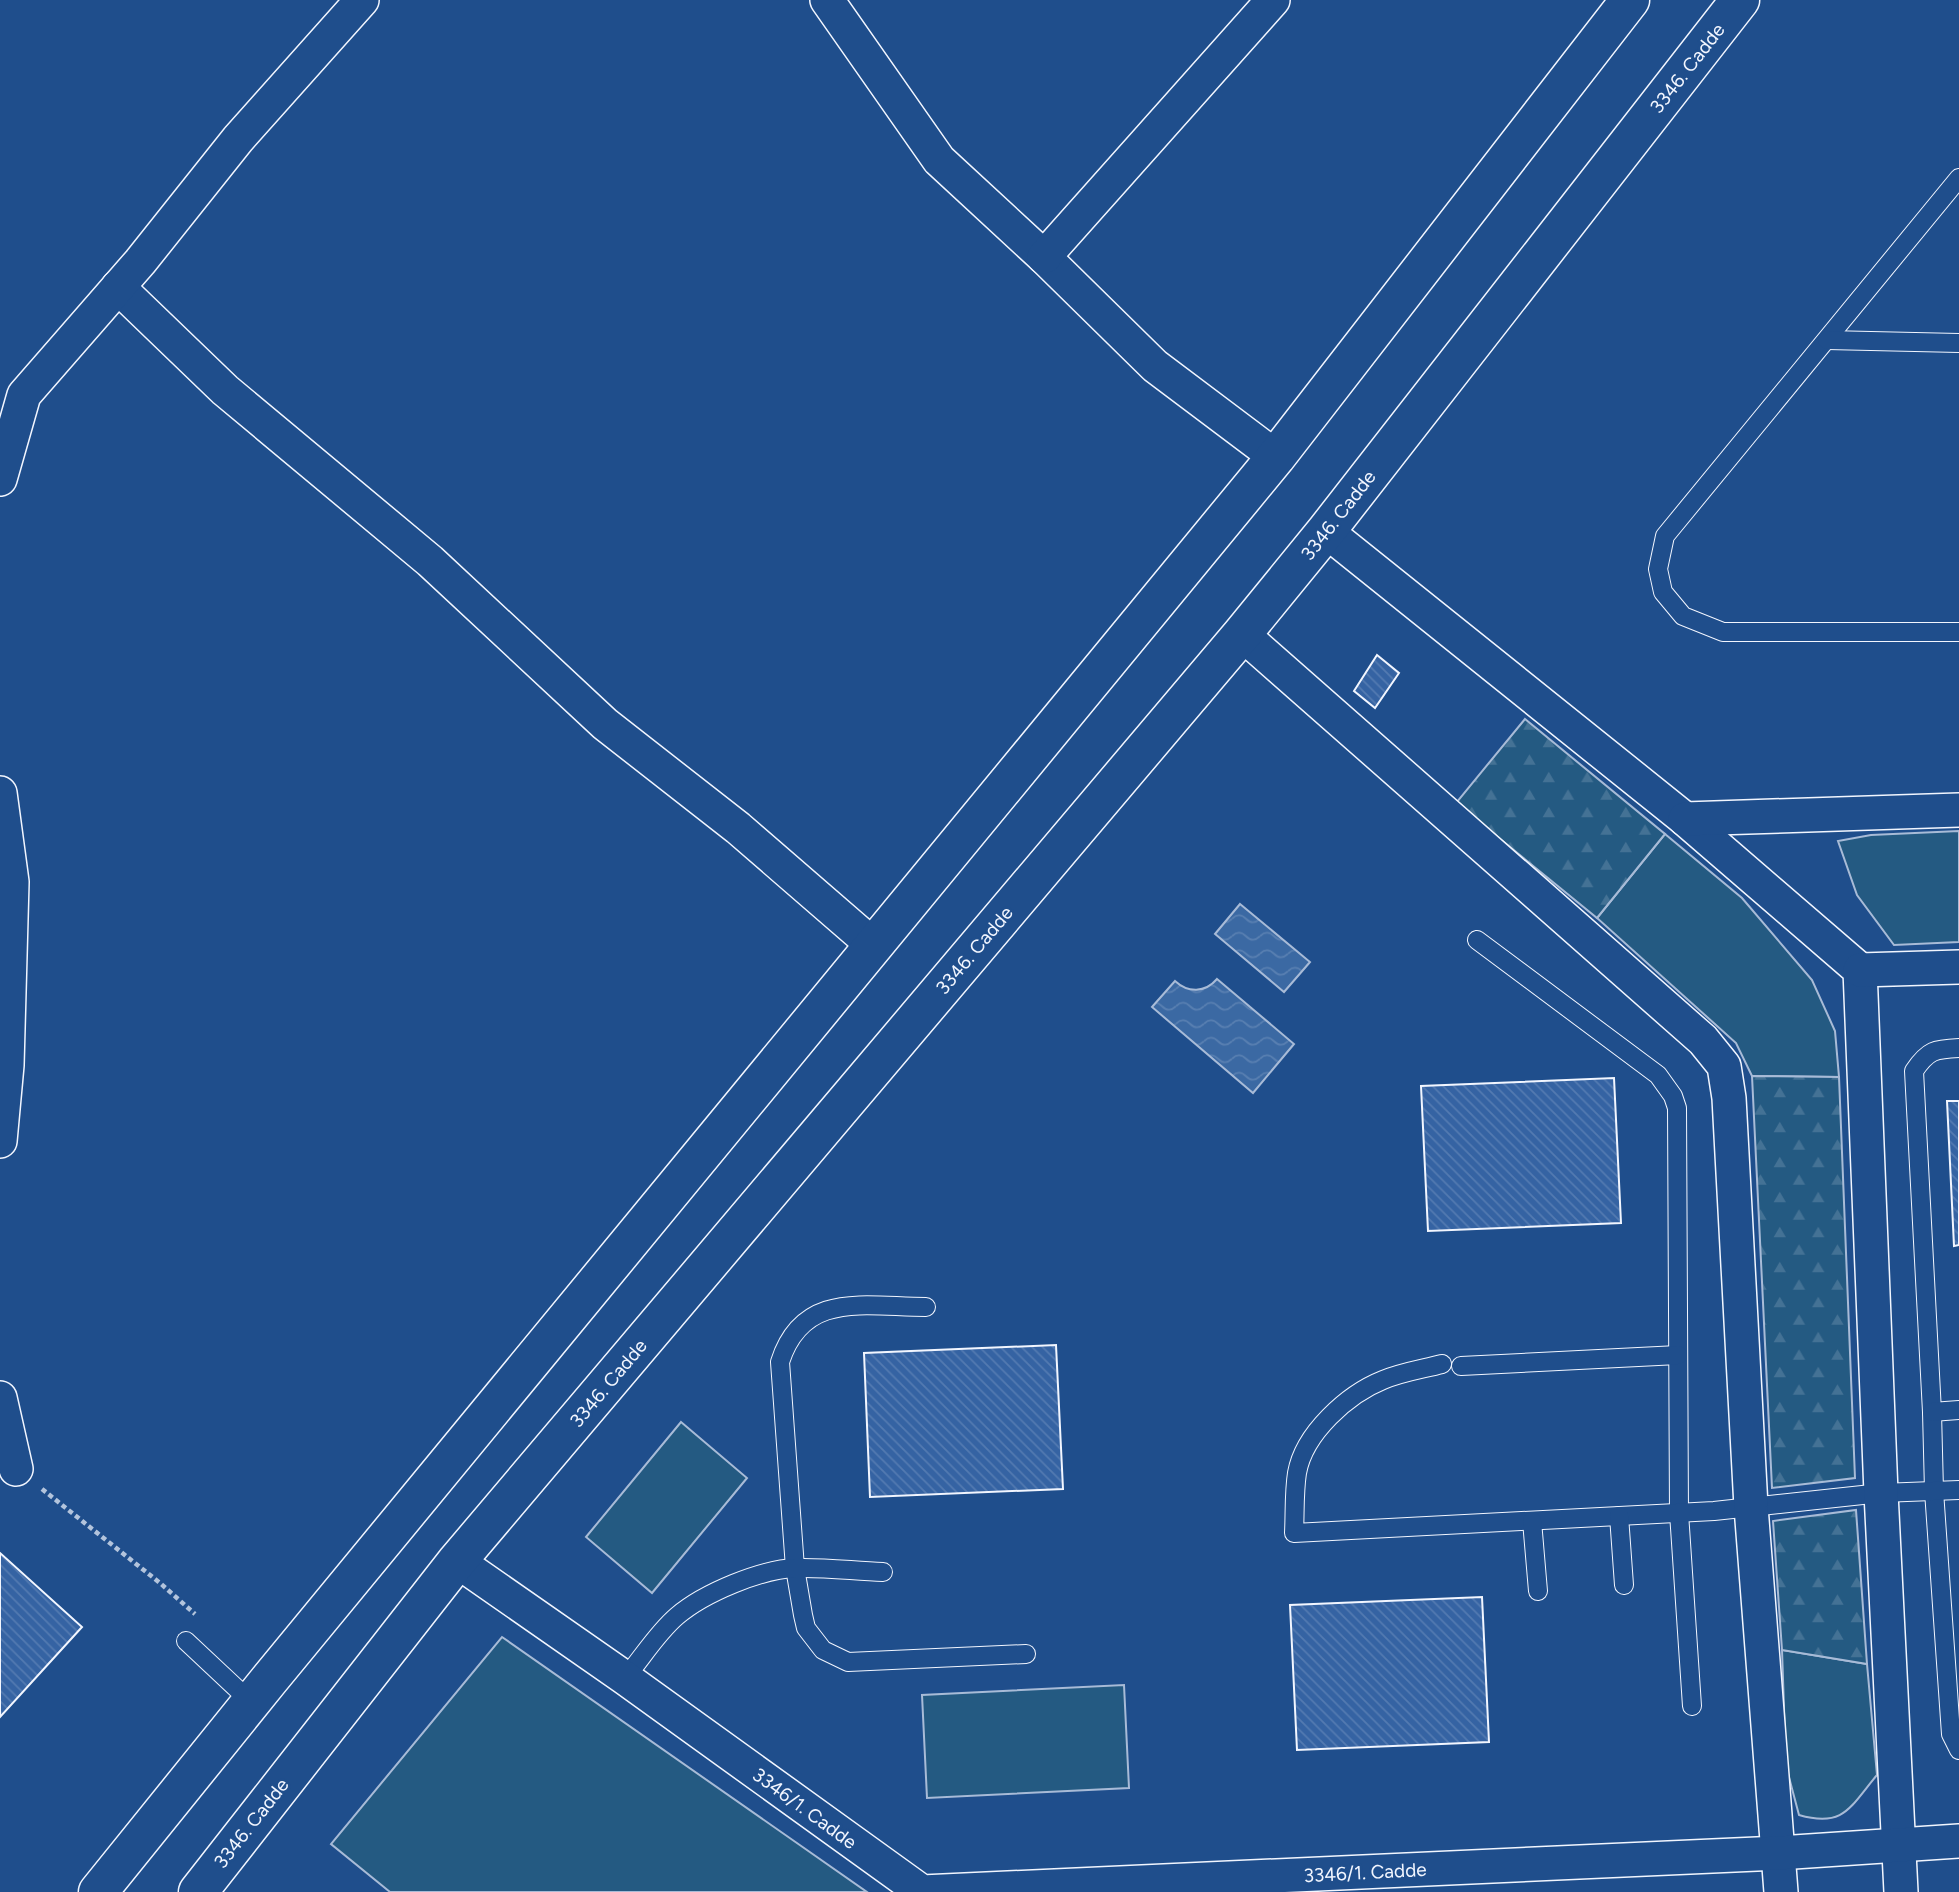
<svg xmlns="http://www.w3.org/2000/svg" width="1959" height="1892" font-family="Figtree,sans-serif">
<defs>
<pattern id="forest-firs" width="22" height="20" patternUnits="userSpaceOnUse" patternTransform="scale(1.75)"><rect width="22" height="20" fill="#245a82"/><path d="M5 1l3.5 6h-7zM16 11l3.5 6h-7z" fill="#447295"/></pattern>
<pattern id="water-waves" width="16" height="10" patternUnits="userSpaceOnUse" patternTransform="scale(1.75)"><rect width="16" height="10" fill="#3b69a3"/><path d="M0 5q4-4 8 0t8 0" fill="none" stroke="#587fb1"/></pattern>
<pattern id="building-back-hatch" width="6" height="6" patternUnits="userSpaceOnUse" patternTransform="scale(1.75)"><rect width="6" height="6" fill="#3563a3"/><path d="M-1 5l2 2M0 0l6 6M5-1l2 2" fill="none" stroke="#537ab1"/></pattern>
</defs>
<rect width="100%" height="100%" fill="#1f4e8c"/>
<g fill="#245a82" stroke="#a8bbd7" stroke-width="2">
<polygon points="1959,831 1959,942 1894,945 1857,895 1838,841 1871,835"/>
<polygon points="1665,834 1742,898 1812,980 1835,1031 1839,1077 1752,1076 1736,1043 1597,918"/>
<polygon points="681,1422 747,1478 652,1593 586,1537"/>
<polygon points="502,1637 867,1892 390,1892 331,1844"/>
<path d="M1782,1650L1867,1664L1877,1775C1850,1807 1844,1828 1799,1815L1786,1766Z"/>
<polygon points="1124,1685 1129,1788 927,1798 922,1695"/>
</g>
<g fill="url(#forest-firs)" stroke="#a8bbd7" stroke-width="2">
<polygon points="1525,719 1665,834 1597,918 1456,803"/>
<polygon points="1752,1076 1839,1077 1855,1478 1772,1488"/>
<polygon points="1856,1510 1867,1664 1782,1650 1773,1521"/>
</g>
<g fill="url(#water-waves)" stroke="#a8bbd7" stroke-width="2">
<polygon points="1240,904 1310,962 1284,992 1215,934"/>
<path d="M1217,979L1294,1044L1253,1093L1152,1007L1175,981C1188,993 1205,993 1217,979Z"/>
</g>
<g fill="url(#building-back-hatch)" stroke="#f2f6ff" stroke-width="2">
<polygon points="1377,655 1399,673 1375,708 1354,691"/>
<polygon points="1614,1078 1621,1223 1428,1231 1421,1086"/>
<polygon points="1947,1101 1959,1101 1959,1245 1954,1246"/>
<polygon points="1056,1345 1063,1489 870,1497 864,1353"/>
<polygon points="0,1553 82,1627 0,1717"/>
<polygon points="1482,1597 1489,1742 1297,1750 1290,1605"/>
</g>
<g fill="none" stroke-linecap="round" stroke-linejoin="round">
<g stroke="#f2f6ff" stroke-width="20">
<g id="service">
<polyline points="1959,178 1665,536 1658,569 1663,592 1683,616 1723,632 1959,632"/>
<polyline points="1827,340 1959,343"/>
<polyline points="1477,940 1658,1075 1673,1096 1677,1108 1679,1513 1692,1706"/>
<path d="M1959,1048C1935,1049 1928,1050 1914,1071L1932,1412L1934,1491L1951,1734L1959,1750"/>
<path d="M926,1307C865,1307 803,1290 780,1362L795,1568L803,1615L806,1628L823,1650L848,1662L1026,1654"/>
<path d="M1442,1364C1423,1369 1402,1372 1383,1380C1348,1394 1304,1433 1297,1473C1294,1492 1295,1513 1294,1533L1714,1511L1881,1493L1959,1490"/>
<polyline points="1461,1366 1678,1355"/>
<polyline points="1932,1412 1959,1410"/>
<polyline points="1619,1516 1624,1585"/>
<polyline points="1532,1521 1538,1591"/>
<polyline points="186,1641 251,1702"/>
<path d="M625,1678C642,1658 657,1633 677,1616C704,1593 761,1569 796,1568C825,1567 854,1571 883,1572"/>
</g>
</g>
<g stroke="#f2f6ff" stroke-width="36">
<g id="minor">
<polyline points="827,0 939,160 1044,257 1155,366 1276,457"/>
<polyline points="1044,257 1273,0"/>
<polyline points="118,287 225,390 430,561 605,724 738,828 873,945"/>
<polyline points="0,479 24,395 140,262 238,139 362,0"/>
<polyline points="1326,531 1685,819 1860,970 1881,1493 1901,1892"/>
<polyline points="1242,634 1703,1040 1724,1066 1729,1098 1751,1507 1781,1892"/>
<polyline points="0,793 12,882 7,1065 0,1141"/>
<polyline points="1685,819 1959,810"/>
<polyline points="1860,970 1959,967"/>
<polyline points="0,1398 16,1469"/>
<polyline points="457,1561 625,1678 922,1892 1779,1853 1959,1841"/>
</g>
</g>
<g stroke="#f2f6ff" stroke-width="41">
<g id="tertiary">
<polyline points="98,1892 269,1680 1276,457 1630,0"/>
<polyline points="198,1892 457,1561 1242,634 1326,531 1740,0"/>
</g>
</g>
<polyline stroke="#b3c4dc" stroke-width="4.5" stroke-dasharray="5 3.5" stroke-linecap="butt" points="42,1489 160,1583 195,1614"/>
<use href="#service" stroke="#1f4e8c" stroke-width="18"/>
<use href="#minor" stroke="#1f4e8c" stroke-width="33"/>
<use href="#tertiary" stroke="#1f4e8c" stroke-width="38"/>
</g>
<g text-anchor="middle" stroke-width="5" stroke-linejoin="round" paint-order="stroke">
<g font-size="19" fill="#f2f6ff" stroke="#1f4e8c">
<text transform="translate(1687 68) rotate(-52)" y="7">3346. Cadde</text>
<text transform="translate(1338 515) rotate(-52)" y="7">3346. Cadde</text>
<text transform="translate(974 950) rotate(-50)" y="7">3346. Cadde</text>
<text transform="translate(608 1383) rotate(-50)" y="7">3346. Cadde</text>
<text transform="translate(805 1808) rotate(36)" y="7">3346/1. Cadde</text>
<text transform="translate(251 1823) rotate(-52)" y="7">3346. Cadde</text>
<text transform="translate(1365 1872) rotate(-3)" y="7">3346/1. Cadde</text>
</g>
</g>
</svg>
